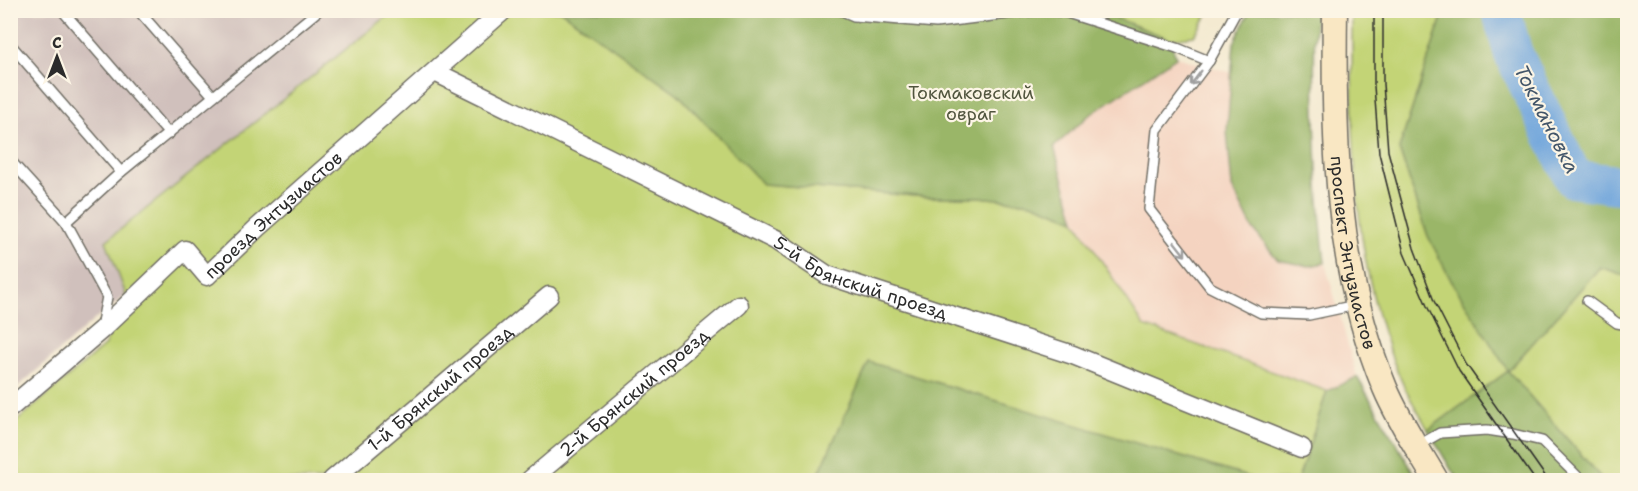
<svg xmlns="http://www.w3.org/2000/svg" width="1638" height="491" font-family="'Shantell Sans',sans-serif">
<rect width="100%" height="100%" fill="#fcf5e5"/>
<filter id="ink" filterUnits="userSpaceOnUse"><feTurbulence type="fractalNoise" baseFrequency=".0167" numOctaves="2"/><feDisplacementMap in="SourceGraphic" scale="12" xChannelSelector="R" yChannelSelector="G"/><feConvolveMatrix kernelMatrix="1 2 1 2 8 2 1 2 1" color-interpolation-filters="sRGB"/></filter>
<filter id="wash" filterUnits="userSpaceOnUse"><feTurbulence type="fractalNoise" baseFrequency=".008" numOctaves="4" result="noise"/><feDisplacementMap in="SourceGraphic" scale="24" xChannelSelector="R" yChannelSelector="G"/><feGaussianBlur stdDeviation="1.35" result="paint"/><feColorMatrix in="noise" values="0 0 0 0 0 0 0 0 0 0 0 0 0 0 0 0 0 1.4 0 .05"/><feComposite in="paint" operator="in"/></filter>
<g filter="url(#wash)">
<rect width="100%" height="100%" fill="#f4ead1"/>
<polygon fill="#f4d3c0" points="1176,57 1232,73 1227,131 1309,266 1325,263 1357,377 1327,391 1144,326 1075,220 1054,147 1087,117"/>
<polygon fill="#d0c0bc" points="11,11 395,11 106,241 126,295 94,320 11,393"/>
<g fill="#c3d476" stroke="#778050" stroke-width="1.5">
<polygon points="395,10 561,11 678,94 764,184 929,197 980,197 1032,203 1075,220 1144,326 1327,391 1298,480 1258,480 869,363 816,480 11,480 10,427 105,345 126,295 106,241"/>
<polygon points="1097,11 1210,11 1194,36 1170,39"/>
<path d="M1352,11H1444L1399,149L1428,236L1452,282L1509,370L1600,267L1627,276V480H1603L1508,371L1428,430C1420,414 1409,398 1402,382C1350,266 1352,135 1352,11Z"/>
</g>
<g fill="#9ab667" stroke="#627049" stroke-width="1.5">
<polygon points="561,11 1097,11 1170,39 1176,57 1087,117 1054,147 1075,220 1032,203 980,197 929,197 763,184 678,94"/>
<path d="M1250,11H1315C1313,96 1315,178 1325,263L1309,266L1278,260L1253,229L1232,187L1227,131L1234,43Z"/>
<polygon points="1444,11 1627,11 1627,276 1600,267 1508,371 1603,480 1459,480 1452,471 1428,430 1508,371 1452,282 1428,236 1399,149"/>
<polygon points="869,362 1258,480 816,480"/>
<polygon points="1357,377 1418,480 1298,480 1327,391"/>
</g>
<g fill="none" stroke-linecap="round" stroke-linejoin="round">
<polyline stroke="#6ea4db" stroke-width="39" points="1501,10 1513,53 1574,179 1628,186"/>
</g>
</g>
<g filter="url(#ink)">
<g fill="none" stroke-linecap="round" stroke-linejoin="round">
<g stroke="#716e65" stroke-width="12">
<g id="lane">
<polyline points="62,10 169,134"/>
<polyline points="138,10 213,96"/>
<polyline points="840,10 854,16 936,23 1041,10"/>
<polyline points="1042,10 1064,12 1177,48 1209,61"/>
<polyline points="1237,10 1209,61 1157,130 1149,209 1210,287 1261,313 1309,315 1356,305"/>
<polyline points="10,44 121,172"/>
<polyline points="10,160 66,222 107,297 101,327"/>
<polyline points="66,222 121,172 319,10"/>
<polyline points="1587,301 1617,323 1628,325"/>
<polyline points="1417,446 1440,433 1487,430 1513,434 1542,441 1581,480"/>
</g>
</g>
<g stroke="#716e65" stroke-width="21">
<g id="street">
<path id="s1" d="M435,72L775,240L827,275L1073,355L1302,448"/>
<path id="s2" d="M10,408L101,330L185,250L207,276L257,228L504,10"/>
<path id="s3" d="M332,480L549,296"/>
<path id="s4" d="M530,480L739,305"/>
</g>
</g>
<g stroke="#716e65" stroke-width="27">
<g id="secondary">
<path id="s5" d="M1335,10C1333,139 1335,267 1385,388C1398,419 1419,451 1436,480"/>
</g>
</g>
<use href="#lane" stroke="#fff" stroke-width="9"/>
<use href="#street" stroke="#fff" stroke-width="18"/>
<use href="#secondary" stroke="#f9e7c3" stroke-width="24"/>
<g stroke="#2b2b2b" stroke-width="1.5">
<polyline points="1374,10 1374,86 1379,153 1404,253 1427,306 1459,371 1535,480"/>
<polyline points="1383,10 1383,84 1388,151 1414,248 1434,301 1466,364 1548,480"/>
</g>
</g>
<defs><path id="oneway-shaft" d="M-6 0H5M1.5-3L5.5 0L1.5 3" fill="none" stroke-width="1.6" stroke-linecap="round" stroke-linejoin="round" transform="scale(1.5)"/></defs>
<g stroke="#a0a0a0">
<use href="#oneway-shaft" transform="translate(1196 78) rotate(127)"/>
<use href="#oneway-shaft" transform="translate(1180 249) rotate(52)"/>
</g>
</g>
<g text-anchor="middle" stroke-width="4.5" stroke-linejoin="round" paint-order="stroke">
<g font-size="18" fill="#51553e" stroke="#fcf5e5">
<text x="971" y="99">Токмаковский<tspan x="971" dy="21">овраг</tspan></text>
</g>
<g font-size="18" fill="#2b2b2b" stroke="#fcf5e5">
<text dy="6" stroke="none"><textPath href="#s2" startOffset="360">проезд Энтузиастов</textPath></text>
<text dy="6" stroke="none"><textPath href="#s5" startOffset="244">проспект Энтузиастов</textPath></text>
<text dy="6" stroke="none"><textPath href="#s1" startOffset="474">5-й Брянский проезд</textPath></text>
<text dy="6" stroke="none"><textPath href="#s3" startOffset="142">1-й Брянский проезд</textPath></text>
<text dy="6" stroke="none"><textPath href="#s4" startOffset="136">2-й Брянский проезд</textPath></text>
</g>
<g font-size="20" font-style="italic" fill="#425569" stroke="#fcf5e5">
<text transform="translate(1547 119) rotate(63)" y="7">Токмановка</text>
</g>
</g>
<rect width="1638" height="491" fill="none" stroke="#fcf5e5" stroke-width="36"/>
<g transform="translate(57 57)" stroke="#fcf5e5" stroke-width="4.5" paint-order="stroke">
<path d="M0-4.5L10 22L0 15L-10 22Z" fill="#2b2b2b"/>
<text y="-9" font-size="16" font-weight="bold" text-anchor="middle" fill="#2b2b2b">С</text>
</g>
</svg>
